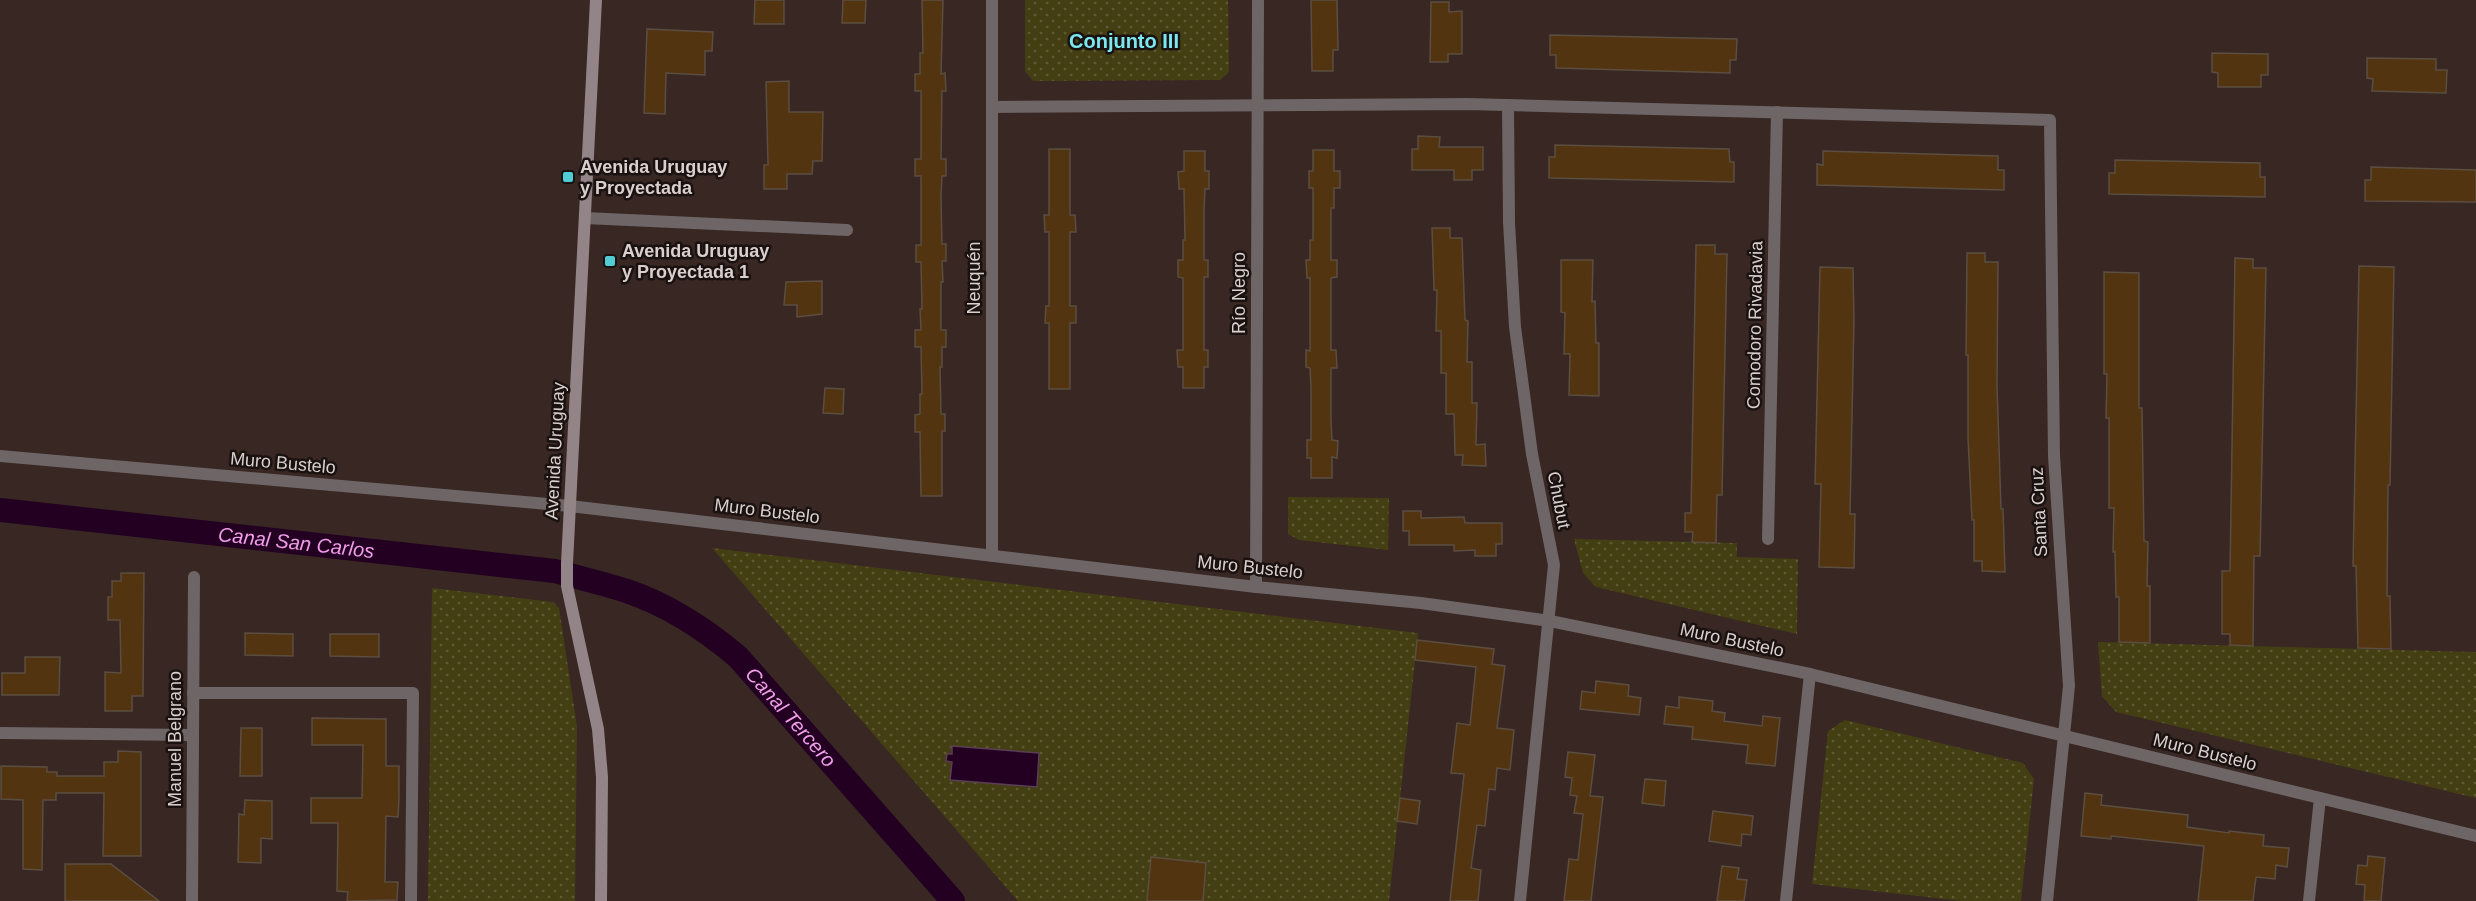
<svg xmlns="http://www.w3.org/2000/svg" width="2476" height="901" font-family="Helvetica,sans-serif">
<defs>
<pattern id="green-dots" width="8" height="8" patternUnits="userSpaceOnUse" patternTransform="scale(1.5)"><rect width="8" height="8" fill="#443f13"/><path d="M2 2h.1M6 6h.1" fill="none" stroke="#5e5a34" stroke-width="1.8" stroke-linecap="round"/></pattern>
</defs>
<rect width="100%" height="100%" fill="#382723"/>
<g fill="url(#green-dots)">
<polygon points="1025,0 1228,0 1229,72 1220,80 1033,81 1025,71"/>
<polygon points="1288,497 1389,498 1388,550 1299,540 1288,534"/>
<polygon points="1574,539 1737,543 1737,557 1798,559 1797,634 1596,587 1583,573"/>
<polygon points="712,548 1418,633 1389,901 1018,901"/>
<polygon points="432,588 553,602 559,608 577,726 575,901 428,901"/>
<polygon points="2098,642 2476,652 2476,798 2116,712 2102,696"/>
<polygon points="1845,720 2023,763 2034,779 2021,901 1962,901 1812,884 1828,731"/>
</g>
<polygon fill="#230022" stroke="#5a3e55" stroke-width="1.5" points="952,746 1039,753 1037,787 950,780 952,762 946,761 947,754 952,754"/>
<g fill="none" stroke-linecap="round" stroke-linejoin="round">
<path stroke="#230022" stroke-width="24" id="s1" d="M0,510L555,571C579,578 603,583 627,591C668,605 705,629 738,657L953,901"/>
</g>
<g fill="#523510" stroke="#5b4e41" stroke-width="1.5">
<polygon points="755,0 784,0 784,24 754,24"/>
<polygon points="843,0 866,0 865,23 842,23"/>
<polygon points="922,0 943,0 941,74 945,73 946,91 942,91 941,159 946,159 946,176 942,176 941,197 942,244 946,244 946,261 942,261 943,282 941,282 941,330 946,330 946,347 942,347 942,367 940,367 941,414 945,414 945,431 942,431 942,496 921,496 920,432 915,432 915,415 920,414 920,394 922,394 921,347 915,347 915,330 921,330 920,309 922,309 921,262 916,262 916,245 921,245 921,176 915,176 915,159 921,159 921,91 915,91 915,74 920,74 920,53 923,53"/>
<polygon points="1311,0 1337,0 1338,50 1333,50 1333,71 1312,71"/>
<polygon points="1431,2 1449,2 1449,12 1462,11 1462,54 1448,54 1448,62 1430,62"/>
<polygon points="647,29 713,32 712,51 705,51 705,75 666,73 665,114 644,113"/>
<polygon points="1550,35 1737,39 1736,60 1730,60 1730,73 1556,68 1556,55 1550,55"/>
<polygon points="2212,53 2268,54 2268,75 2261,75 2261,87 2218,87 2218,73 2212,72"/>
<polygon points="2367,58 2436,59 2436,70 2447,70 2446,93 2372,91 2373,79 2367,78"/>
<polygon points="789,81 789,112 823,112 822,161 813,161 812,174 787,174 787,189 764,189 764,165 768,165 766,82"/>
<polygon points="1418,136 1440,137 1439,147 1483,147 1483,170 1472,170 1472,180 1454,180 1454,170 1412,170 1412,149 1418,149"/>
<polygon points="1555,145 1729,149 1730,162 1734,162 1734,182 1549,178 1549,157 1555,157"/>
<polygon points="1049,149 1070,149 1070,215 1075,215 1076,232 1070,232 1070,306 1076,306 1076,323 1070,323 1070,389 1049,389 1049,323 1045,323 1046,306 1049,306 1049,232 1045,232 1044,215 1049,215"/>
<polygon points="1313,150 1334,150 1334,171 1340,171 1340,188 1334,188 1334,208 1331,208 1331,260 1337,260 1337,277 1331,278 1331,350 1336,350 1337,368 1331,368 1331,420 1332,440 1338,441 1337,458 1332,457 1332,478 1311,478 1311,458 1307,458 1307,440 1311,440 1311,388 1310,368 1306,367 1306,350 1310,351 1310,278 1307,278 1306,260 1310,260 1310,240 1313,240 1313,188 1309,188 1309,171 1313,171"/>
<polygon points="1184,151 1205,151 1205,171 1209,171 1209,189 1205,189 1204,209 1204,260 1208,260 1208,277 1204,277 1204,350 1208,350 1208,367 1204,367 1204,388 1183,388 1183,367 1178,367 1177,350 1183,350 1183,278 1178,277 1178,260 1183,260 1183,240 1185,240 1184,189 1179,189 1178,172 1184,171"/>
<polygon points="1823,151 1998,156 1998,170 2004,170 2004,190 1817,185 1817,164 1823,165"/>
<polygon points="2115,160 2260,163 2260,177 2265,177 2265,197 2109,194 2109,173 2115,173"/>
<polygon points="2371,167 2476,170 2476,202 2365,201 2365,180 2371,180"/>
<polygon points="1432,228 1450,228 1450,238 1462,238 1465,320 1468,321 1467,362 1472,362 1472,403 1477,403 1476,445 1485,444 1486,466 1462,465 1463,455 1455,455 1454,414 1446,414 1446,373 1441,373 1441,331 1436,331 1437,290 1434,290"/>
<polygon points="1696,245 1715,245 1715,254 1727,254 1722,495 1717,495 1716,543 1692,542 1693,532 1685,532 1685,513 1691,513"/>
<polygon points="1967,253 1985,253 1985,262 1998,262 1997,385 2001,509 2003,509 2005,572 1982,571 1982,561 1974,561 1974,520 1972,520 1968,438 1968,355 1966,355"/>
<polygon points="2235,258 2253,259 2253,268 2266,268 2260,556 2254,556 2253,646 2230,645 2230,634 2222,634 2222,571 2230,571"/>
<polygon points="1561,260 1593,260 1592,302 1595,301 1596,343 1599,343 1599,396 1569,395 1570,354 1564,354 1565,313 1561,312"/>
<polygon points="2359,266 2394,267 2390,485 2388,485 2387,596 2390,596 2391,649 2358,648 2356,566 2353,566"/>
<polygon points="1820,267 1853,268 1854,320 1850,514 1855,514 1854,568 1819,567 1821,484 1815,484"/>
<polygon points="2104,272 2139,273 2139,408 2142,408 2144,541 2148,542 2147,586 2150,586 2150,643 2119,642 2119,597 2116,597 2115,552 2113,552 2114,508 2109,508 2109,418 2106,418 2107,374 2104,374"/>
<polygon points="822,281 822,314 797,317 797,305 784,305 786,282"/>
<polygon points="825,388 844,389 843,414 823,413"/>
<polygon points="1403,511 1421,511 1421,518 1464,517 1465,523 1502,523 1502,544 1496,544 1496,556 1475,556 1475,550 1454,551 1454,545 1409,545 1409,531 1403,531"/>
<polygon points="121,573 144,573 143,696 132,696 132,711 105,711 105,672 121,673 120,620 108,620 108,597 112,597 112,581 121,581"/>
<polygon points="245,633 293,634 293,656 245,655"/>
<polygon points="330,634 379,634 379,657 330,656"/>
<polygon points="1417,640 1494,649 1492,664 1505,666 1497,728 1514,730 1510,770 1497,768 1495,790 1489,789 1485,826 1477,825 1471,868 1481,870 1478,901 1450,901 1464,774 1451,773 1457,723 1470,725 1476,667 1415,660"/>
<polygon points="25,657 60,657 59,695 2,695 2,673 25,673"/>
<polygon points="1596,681 1629,685 1628,696 1641,698 1639,715 1580,709 1582,691 1595,693"/>
<polygon points="1679,697 1713,701 1712,711 1725,713 1724,721 1762,726 1763,716 1780,718 1775,766 1746,763 1748,745 1692,739 1693,727 1664,724 1666,706 1679,708"/>
<polygon points="312,718 386,719 386,766 399,766 399,799 398,817 386,816 385,882 398,882 397,900 347,901 348,892 337,891 338,823 311,823 311,798 362,798 363,745 312,745"/>
<polygon points="241,728 262,728 262,776 240,776"/>
<polygon points="118,751 141,752 141,856 103,856 104,793 56,793 56,800 43,800 42,870 23,869 23,800 1,799 1,766 47,767 47,772 57,772 57,776 104,776 104,762 118,762"/>
<polygon points="1568,752 1595,755 1590,796 1603,797 1591,901 1564,901 1569,859 1578,860 1583,814 1574,813 1577,796 1570,795 1572,778 1565,777"/>
<polygon points="1645,779 1666,781 1664,806 1642,803"/>
<polygon points="2085,793 2102,795 2101,805 2188,815 2187,827 2229,833 2229,831 2264,835 2263,846 2289,848 2287,867 2276,865 2275,879 2256,877 2253,901 2198,901 2204,846 2111,836 2111,839 2081,836"/>
<polygon points="1400,798 1420,801 1417,824 1397,821"/>
<polygon points="245,800 272,801 272,839 261,838 261,863 238,862 239,814 244,815"/>
<polygon points="1713,811 1753,816 1751,835 1742,834 1741,846 1709,841"/>
<polygon points="2368,856 2385,858 2381,901 2364,901 2365,885 2356,884 2358,865 2367,866"/>
<polygon points="1151,857 1206,863 1203,901 1147,901"/>
<polygon points="65,864 111,864 159,901 65,901"/>
<polygon points="1722,866 1739,868 1737,879 1747,880 1744,901 1717,901"/>
</g>
<g fill="none" stroke-linecap="round" stroke-linejoin="round">
<g stroke="#6e6566" stroke-width="12">
<polyline points="1508,105 1509,222 1515,327 1532,454 1554,565 1520,901"/>
<polyline points="992,107 1467,104 2050,120 2054,456 2069,686 2047,901"/>
<polyline points="585,218 847,230"/>
<polyline points="0,456 570,506 1256,587 1421,603 1550,621 1810,674 2476,836"/>
<polyline points="1768,539 1777,112"/>
<polyline points="992,556 992,0"/>
<polyline points="1256,587 1258,0"/>
<polyline points="193,693 413,693 411,901"/>
<polyline points="0,733 193,735"/>
<polyline points="192,901 194,577"/>
<polyline points="1786,901 1810,674"/>
<polyline points="2309,901 2320,798"/>
</g>
<polyline stroke="#928487" stroke-width="12" points="596,0 567,563 567,586 598,729 602,777 601,901"/>
</g>
<g fill="#51ccd4" stroke="#1a1210" stroke-width="2">
<rect x="562" y="171" width="12" height="12" rx="3"/>
<rect x="604" y="255" width="12" height="12" rx="3"/>
</g>
<g text-anchor="middle" stroke-width="5" stroke-linejoin="round" paint-order="stroke">
<g font-size="18" font-weight="bold" fill="#dacfcc" stroke="#1a1210" text-anchor="start">
<text x="580" y="173">Avenida Uruguay<tspan x="580" dy="21">y Proyectada</tspan></text>
<text x="622" y="257">Avenida Uruguay<tspan x="622" dy="21">y Proyectada 1</tspan></text>
</g>
<g font-size="18" fill="#dacfcc" stroke="#1a1210">
<text transform="translate(974 278) rotate(-90)" y="6">Neuquén</text>
<text transform="translate(1239 293) rotate(-90)" y="6">Río Negro</text>
<text transform="translate(1755 325) rotate(-89)" y="6">Comodoro Rivadavia</text>
<text transform="translate(555 451) rotate(-87)" y="6">Avenida Uruguay</text>
<text transform="translate(283 463) rotate(5)" y="6">Muro Bustelo</text>
<text transform="translate(1559 500) rotate(79)" y="6">Chubut</text>
<text transform="translate(767 511) rotate(7)" y="6">Muro Bustelo</text>
<text transform="translate(2039 512) rotate(-93)" y="6">Santa Cruz</text>
<text transform="translate(1250 567) rotate(6)" y="6">Muro Bustelo</text>
<text transform="translate(1732 640) rotate(12)" y="6">Muro Bustelo</text>
<text transform="translate(175 739) rotate(-90)" y="6">Manuel Belgrano</text>
<text transform="translate(2205 752) rotate(14)" y="6">Muro Bustelo</text>
</g>
<g font-size="20" font-weight="bold" fill="#7be7ee" stroke="#1a1210">
<text x="1124" y="48">Conjunto III</text>
</g>
<g font-size="20" font-style="italic" fill="#f19dea" stroke="#1a1210">
<text dy="7" stroke="none"><textPath href="#s1" startOffset="298">Canal San Carlos</textPath></text>
<text dy="7" stroke="none"><textPath href="#s1" startOffset="843">Canal Tercero</textPath></text>
</g>
</g>
</svg>
